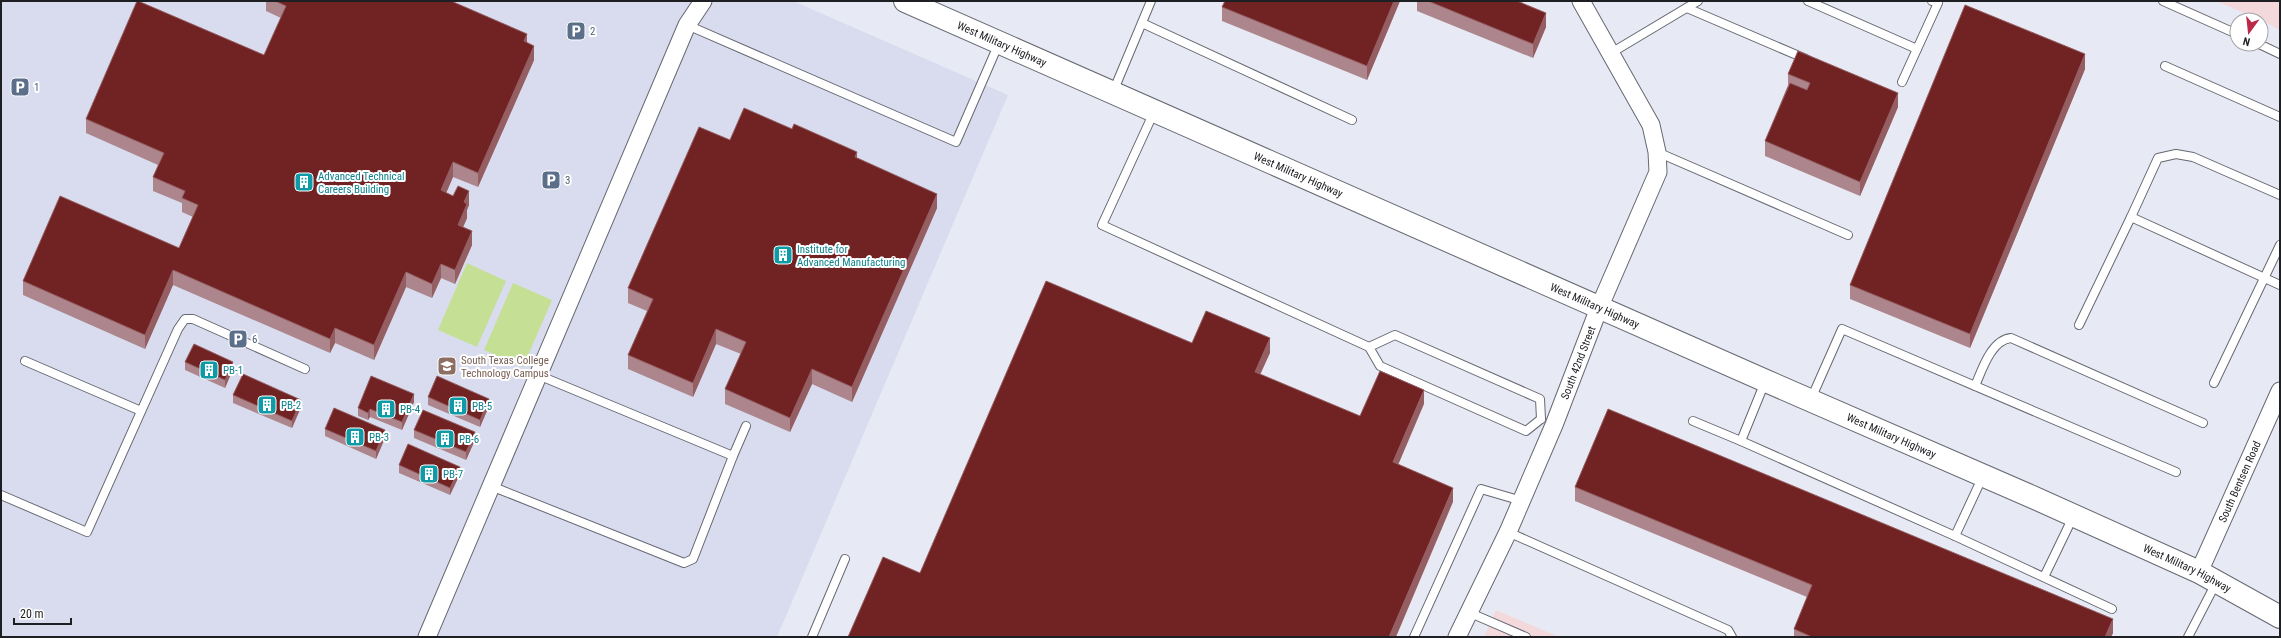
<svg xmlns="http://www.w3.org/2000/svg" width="2281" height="638" font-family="'Roboto Condensed',sans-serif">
<rect width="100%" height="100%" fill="#e7eaf4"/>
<polygon fill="#d8dcee" points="1,1 793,1 1008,95 777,637 1,637"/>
<g fill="#f3d9db">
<polygon points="2216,1 2280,1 2280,30 2261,20"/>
<polygon points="1496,610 1559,637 1484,637"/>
</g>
<g fill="#c5e095">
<polygon points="467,263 506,281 477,347 438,330"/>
<polygon points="513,283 552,300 523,367 484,350"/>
</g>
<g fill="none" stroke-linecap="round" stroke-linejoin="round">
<g stroke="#666871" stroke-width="10">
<g id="lane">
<polyline points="1808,1 1917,49"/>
<polyline points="2163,1 2237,34"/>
<polyline points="1687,8 1806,59"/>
<polyline points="1142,23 1352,120"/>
<polyline points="687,25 956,142 999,43"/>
<polyline points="2259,44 2280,54"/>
<polyline points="1611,53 1698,1"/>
<polyline points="2165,66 2280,117"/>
<polyline points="1902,82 1938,3 1932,1"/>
<polyline points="1113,92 1151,1"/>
<polyline points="1154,112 1102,225 1369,347 1380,366 1526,431 1541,419"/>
<polyline points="1657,152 1848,235"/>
<polyline points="2280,195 2193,157 2176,154 2158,158 2131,217 2280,285"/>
<polyline points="2079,325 2131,217"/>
<polyline points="1369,347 1395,335 1540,399 1541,419"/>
<polyline points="25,361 141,411"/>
<polyline points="538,375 733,456 746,426"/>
<polyline points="1765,382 1741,441 1955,536 2112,609"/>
<polyline points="2214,383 2280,245"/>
<path d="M1975,386C1982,370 1991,340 2011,338L2203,423"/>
<polyline points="1811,399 1842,329 2176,472"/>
<polyline points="1693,421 1741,441"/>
<polyline points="491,486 684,563 693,559 733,456"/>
<polyline points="1,495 87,532 178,329 185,319 193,319 305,369"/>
<polyline points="1508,532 1728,630 1732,637"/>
<polyline points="1955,536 1983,476"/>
<polyline points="2044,577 2073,517"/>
<polyline points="1468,612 1526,637"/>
<polyline points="812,637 845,559"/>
<polyline points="1414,637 1481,489 1522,501"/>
<polyline points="2188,637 2216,583"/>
</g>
</g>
<g stroke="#666871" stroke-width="19">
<g id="street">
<path id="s1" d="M2199,572L2280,391"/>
<polyline points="427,637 687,25 703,1"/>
<path id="s2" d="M1457,637L1508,532L1554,425L1599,308L1658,172L1657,152L1651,125L1581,1"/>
</g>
</g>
<g stroke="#666871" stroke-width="24">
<g id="secondary">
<path id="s3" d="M905,1L1766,381L2037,499L2199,572L2280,617"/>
</g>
</g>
<use href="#lane" stroke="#fff" stroke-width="8"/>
<use href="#street" stroke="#fff" stroke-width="17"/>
<use href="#secondary" stroke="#fff" stroke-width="22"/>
</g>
<g fill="#ac868c">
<polygon points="266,1 451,1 527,43 534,60 478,187 453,177 446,193 469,205 467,210 467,218 463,227 472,245 455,284 441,278 432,298 406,287 374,360 335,343 330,353 173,285 145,349 23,295 23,281 179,248 193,217 182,212 182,203 153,191 153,177 158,165 86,133 86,119 264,55 281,18 266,11"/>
<polygon points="1400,1 1367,80 1222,21 1222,7"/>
<polygon points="1417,1 1523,1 1522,3 1546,27 1533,58 1417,11"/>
<polygon points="2085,69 1970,348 1850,299 1850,285"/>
<polygon points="1788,74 1898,107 1860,196 1765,156 1765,141 1788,85"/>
<polygon points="730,140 857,158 937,208 852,402 812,384 790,432 725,404 725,389 741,354 716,344 693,397 628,369 628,355 647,311 628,303 628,288"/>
<polygon points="185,362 233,369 225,388 185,370"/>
<polygon points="233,395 301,407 292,428 233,403"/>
<polygon points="428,397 489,406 480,427 428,405"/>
<polygon points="414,402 402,430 370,417 368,420 358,416 358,408"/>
<polygon points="325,429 385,438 376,459 325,436"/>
<polygon points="414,430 475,440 466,460 414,438"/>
<polygon points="399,465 460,474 450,495 399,473"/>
<polygon points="1575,487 2113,633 2111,637 1794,637 1794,629 1807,597 1575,501"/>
</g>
<g fill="#945e62">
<polygon points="1394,1 1400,1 1367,80 1367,66"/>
<polygon points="1546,13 1546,27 1533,58 1533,44"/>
<polygon points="527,34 527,48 524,41"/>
<polygon points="534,46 534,60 478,187 478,173"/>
<polygon points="2085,54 2085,69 1970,348 1970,334"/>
<polygon points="1898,93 1898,107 1860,196 1860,182"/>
<polygon points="857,152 857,166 855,157"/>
<polygon points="453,162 453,177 441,205 441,190"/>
<polygon points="469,191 469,205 467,210 467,218 458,239 458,225 464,202"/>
<polygon points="937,194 937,208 852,402 852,387"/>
<polygon points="472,231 472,245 455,284 455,270"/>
<polygon points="441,264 441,278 432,298 432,284"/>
<polygon points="173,270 173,285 145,349 145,335"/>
<polygon points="406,272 406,287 374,360 374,345"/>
<polygon points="335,328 335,343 330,353 330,339"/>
<polygon points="716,329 716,344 693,397 693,383"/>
<polygon points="1270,338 1270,353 1255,386 1255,372"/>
<polygon points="233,362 233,369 225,388 225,380"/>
<polygon points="812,369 812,384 790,432 790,418"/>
<polygon points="1424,390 1424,404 1393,477 1393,462"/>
<polygon points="414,394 414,402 402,430 402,422"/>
<polygon points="489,399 489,406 480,427 480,420"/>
<polygon points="301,400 301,407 292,428 292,421"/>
<polygon points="370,409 370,417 368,420 368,413"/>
<polygon points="385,430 385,438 376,459 376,451"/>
<polygon points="475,432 475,440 466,460 466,452"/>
<polygon points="460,467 460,474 450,495 450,488"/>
<polygon points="1453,488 1453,502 1396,637 1389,637"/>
<polygon points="2113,619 2113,633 2111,637 2105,637"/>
</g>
<g fill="#712223" stroke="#945e62">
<polygon points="137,1 138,1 264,55 286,6 275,1 451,1 527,34 524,41 534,46 478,173 453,162 441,190 453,196 458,186 469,191 464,202 467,204 458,225 472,231 455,270 441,264 432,284 406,272 374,345 335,328 330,339 173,270 145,335 23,281 60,196 179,248 198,205 182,198 185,191 153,177 164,153 86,119"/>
<polygon points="1225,1 1394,1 1367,66 1222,7"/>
<polygon points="1428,1 1517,1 1546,13 1533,44"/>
<polygon points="1965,5 2085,54 1970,334 1850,285"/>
<polygon points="1798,51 1898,93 1860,182 1765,141 1790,83 1807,90 1810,83 1788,74"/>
<polygon points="744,108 792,129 794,124 857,152 855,157 937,194 852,387 812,369 790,418 725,389 746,342 716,329 693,383 628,355 653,299 628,288 699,127 730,140"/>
<polygon points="1046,281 1192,343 1206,311 1270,338 1255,372 1360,416 1380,371 1424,390 1393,462 1453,488 1389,637 848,637 883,557 920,573"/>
<polygon points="194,344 233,362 225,380 185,362"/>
<polygon points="243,374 301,400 292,421 233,395"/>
<polygon points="371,376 414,394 402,422 370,409 368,413 358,408"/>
<polygon points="437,376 489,399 480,420 428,397"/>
<polygon points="334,408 385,430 376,451 325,429"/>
<polygon points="1608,409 2113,619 2105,637 1812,637 1794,629 1812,585 1575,487"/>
<polygon points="423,410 475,432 466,452 414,430"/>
<polygon points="408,444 460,467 450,488 399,465"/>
</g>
<defs>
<g id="parking-square" transform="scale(1)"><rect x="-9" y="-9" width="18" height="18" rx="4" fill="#5c6f8a" stroke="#fff"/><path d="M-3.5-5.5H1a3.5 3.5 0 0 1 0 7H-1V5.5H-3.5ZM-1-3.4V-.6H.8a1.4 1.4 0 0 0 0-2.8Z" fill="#fff"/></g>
<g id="building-square" transform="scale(1)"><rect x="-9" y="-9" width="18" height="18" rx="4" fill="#0f9aa8" stroke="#fff"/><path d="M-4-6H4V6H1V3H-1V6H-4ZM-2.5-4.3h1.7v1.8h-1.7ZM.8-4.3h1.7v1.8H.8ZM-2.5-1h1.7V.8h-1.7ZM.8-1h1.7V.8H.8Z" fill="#fff"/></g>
<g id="university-square" transform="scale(1)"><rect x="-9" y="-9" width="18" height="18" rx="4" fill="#8d6e63" stroke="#fff"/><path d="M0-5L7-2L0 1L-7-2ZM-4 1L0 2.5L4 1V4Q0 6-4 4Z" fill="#fff"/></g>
</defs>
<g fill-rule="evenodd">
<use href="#parking-square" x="576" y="31"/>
<use href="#parking-square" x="20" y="87"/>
<use href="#parking-square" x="551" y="180"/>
<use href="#building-square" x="304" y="182"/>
<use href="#building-square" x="783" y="255"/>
<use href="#parking-square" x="238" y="339"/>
<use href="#university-square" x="447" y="366"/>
<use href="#building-square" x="209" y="370"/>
<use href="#building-square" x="267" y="405"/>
<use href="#building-square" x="458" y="406"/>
<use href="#building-square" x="386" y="409"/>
<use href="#building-square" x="355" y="437"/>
<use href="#building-square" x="445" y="439"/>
<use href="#building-square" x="429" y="474"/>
</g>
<g text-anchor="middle" stroke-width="4" stroke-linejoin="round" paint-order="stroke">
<g font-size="11" fill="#4e5e75" stroke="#fff" text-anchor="start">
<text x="590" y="35">2</text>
<text x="34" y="91">1</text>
<text x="565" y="184">3</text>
<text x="252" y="343">6</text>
</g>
<g font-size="11" fill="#1e1f23" stroke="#fff">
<text dy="4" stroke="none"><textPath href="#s3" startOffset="106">West Military Highway</textPath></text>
<text dy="4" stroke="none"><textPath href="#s3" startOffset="430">West Military Highway</textPath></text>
<text dy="4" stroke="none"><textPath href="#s3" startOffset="754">West Military Highway</textPath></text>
<text dy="4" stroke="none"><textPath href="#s2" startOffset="300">South 42nd Street</textPath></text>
<text dy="4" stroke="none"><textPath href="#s3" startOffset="1078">West Military Highway</textPath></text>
<text dy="4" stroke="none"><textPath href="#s1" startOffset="99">South Bentsen Road</textPath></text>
<text dy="4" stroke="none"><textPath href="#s3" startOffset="1402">West Military Highway</textPath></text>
</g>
<g font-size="11" fill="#0d838f" stroke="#fff" text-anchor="start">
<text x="318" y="180">Advanced Technical<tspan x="318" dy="13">Careers Building</tspan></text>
<text x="797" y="253">Institute for<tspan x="797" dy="13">Advanced Manufacturing</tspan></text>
<text x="223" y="374">PB-1</text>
<text x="281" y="409">PB-2</text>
<text x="472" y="410">PB-5</text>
<text x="400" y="413">PB-4</text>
<text x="369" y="441">PB-3</text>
<text x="459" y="443">PB-6</text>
<text x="443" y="478">PB-7</text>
</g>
<g font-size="11" fill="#785e54" stroke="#fff" text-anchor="start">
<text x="461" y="364">South Texas College<tspan x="461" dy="13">Technology Campus</tspan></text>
</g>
</g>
<rect width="2281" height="638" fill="none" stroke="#1e1f23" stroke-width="4"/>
<g transform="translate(2249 32) rotate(195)"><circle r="19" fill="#ffffff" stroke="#a5a5a7"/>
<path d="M0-3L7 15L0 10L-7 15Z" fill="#ba2948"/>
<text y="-6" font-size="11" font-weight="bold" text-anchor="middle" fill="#1e1f23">N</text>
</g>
<path d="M14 618v6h57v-6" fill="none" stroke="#1e1f23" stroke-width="2"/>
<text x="20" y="618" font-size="12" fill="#1e1f23" stroke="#ffffff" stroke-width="3" paint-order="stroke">20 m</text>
</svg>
